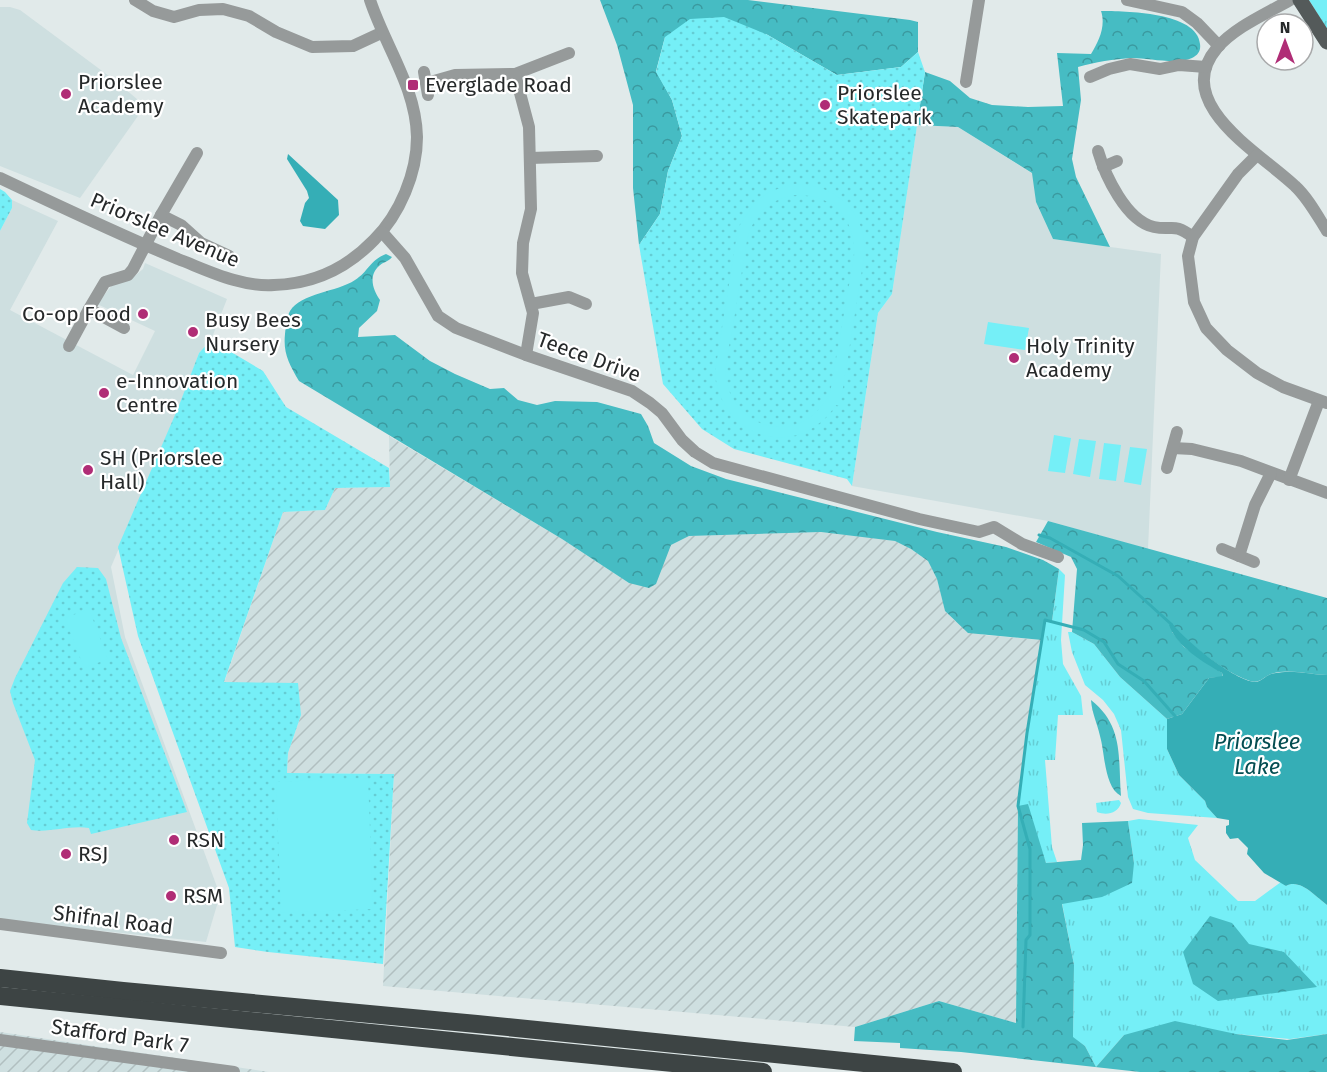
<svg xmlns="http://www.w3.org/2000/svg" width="1327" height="1072" font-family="'Fira Sans',sans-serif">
<defs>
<pattern id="industrial-furrows" width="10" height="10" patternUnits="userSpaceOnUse" patternTransform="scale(1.5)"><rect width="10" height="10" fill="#cedfe0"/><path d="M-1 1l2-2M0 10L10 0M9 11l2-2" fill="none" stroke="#b1bfc0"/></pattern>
<pattern id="grass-tufts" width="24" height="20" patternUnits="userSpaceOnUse" patternTransform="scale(1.5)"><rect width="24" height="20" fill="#75eff7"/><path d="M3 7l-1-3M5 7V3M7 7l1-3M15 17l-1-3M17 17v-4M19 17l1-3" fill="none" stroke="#65cdd4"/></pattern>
<pattern id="forest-crowns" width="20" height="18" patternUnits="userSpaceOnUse" patternTransform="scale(1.5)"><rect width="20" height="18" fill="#46bcc3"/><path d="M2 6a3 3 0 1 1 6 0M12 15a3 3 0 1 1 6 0" fill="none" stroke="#3a999f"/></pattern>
<pattern id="park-dots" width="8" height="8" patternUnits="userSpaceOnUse" patternTransform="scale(1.5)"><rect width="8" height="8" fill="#75eff7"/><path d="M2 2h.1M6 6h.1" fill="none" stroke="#65cdd4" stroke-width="1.8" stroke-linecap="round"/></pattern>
</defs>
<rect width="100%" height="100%" fill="#e1eaea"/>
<g fill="#cedfe0">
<polygon points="0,7 10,7 20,10 117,82 145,106 80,198 0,166"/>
<polygon points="917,125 958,127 1033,174 1036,202 1053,239 1161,254 1148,549 1048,521 852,486 878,313 892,294"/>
<polygon points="12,200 58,221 10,310 133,375 155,331 97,304 113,284 136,275 143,269 145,263 227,299 211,340 199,353 180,404 111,567 125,637 220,895 206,942 0,920 0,231 12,208"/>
</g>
<g fill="url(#industrial-furrows)">
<polygon points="389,436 562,539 629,583 671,545 689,536 821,532 867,537 895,541 911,549 928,561 937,579 945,611 955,621 983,635 1042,640 1018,806 1016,1023 939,1001 855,1027 383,986 394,774 287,773 288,753 301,715 224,683 283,512 325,510 335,488 390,487"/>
<polygon points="0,1032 269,1072 0,1072"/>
</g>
<g fill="url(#grass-tufts)">
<polygon points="1309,0 1327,0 1327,29"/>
<polygon points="1059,569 1065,575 1061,640 1063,664 1081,696 1083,715 1058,715 1055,760 1045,760 1052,847 1057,862 1046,863 1037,839 1018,806 1027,733 1045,620 1052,621"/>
<polygon points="1068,632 1072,632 1094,644 1120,677 1167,719 1167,749 1179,775 1205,801 1207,807 1217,818 1148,813 1133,809 1128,797 1121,730 1114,714 1103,700 1085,685 1072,652"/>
<path d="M1119,800L1121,803C1118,813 1107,816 1097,812L1096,803Z"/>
<path d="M1139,819L1198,825L1188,838L1195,860L1238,901H1255L1281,882L1286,886C1300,878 1316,897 1327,905V1034L1290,1039L1236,1034L1124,1035L1096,1067L1085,1046L1073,1038L1074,965L1062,903L1073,901L1134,863L1128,821Z"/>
</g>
<g fill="url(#forest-crowns)">
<polygon points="600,0 748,0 910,20 918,22 918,52 901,67 837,75 766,34 665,37 656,71 672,100 682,136 668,171 660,214 639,245 633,188 633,105 617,45"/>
<path d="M1101,11C1124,11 1198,12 1200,44C1201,51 1198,55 1192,58C1177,65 1149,58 1132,58C1114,59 1095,62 1078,67L1081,100L1072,159L1076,177L1110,247L1053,239L1036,202L1032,173L958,127L917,125L925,72L950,81L970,98L992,105L1028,107L1063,106L1057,53L1091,54C1099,41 1106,26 1101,11Z"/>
<path d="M386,254L392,257C388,262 383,262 379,266C368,276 373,290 380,300L377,311L359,328L358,337L395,335L430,361L455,374L490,389L504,388L518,400L537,405L555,401L597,402L641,414L648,426L654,443L691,466L726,479L937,532L1006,547L1043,560L1059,569L1052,621L1045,620L1042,640L968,633L945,611L937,579L928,561L911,549L895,541L821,532L689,536L671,545L656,584L649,588L629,583L562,539L299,381C289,364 283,353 285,334C286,326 286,318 290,311C301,293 337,292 355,280C368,272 370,260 386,254Z"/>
<path d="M1048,521L1327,598V675C1309,675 1289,668 1271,674C1263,677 1260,684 1250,681C1231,675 1210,659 1195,647C1187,641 1182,634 1172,632L1184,647L1222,673L1223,677L1209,678L1182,714L1167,719L1120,677L1094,644L1072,632L1077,569L1071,557L1036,542Z"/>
<path d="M1091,700C1124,726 1118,758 1121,796C1104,787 1105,753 1100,736C1097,722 1092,714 1091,700Z"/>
<polygon points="1028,804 1046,863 1081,860 1083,845 1082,823 1128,821 1134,863 1132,883 1102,897 1062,904 1074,965 1073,1037 1085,1046 1096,1067 1124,1035 1175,1021 1236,1034 1287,1040 1327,1034 1327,1072 1140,1072 961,1052 900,1048 900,1043 854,1041 855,1027 939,1001 1016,1023 1018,806"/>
<polygon points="1210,916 1232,923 1249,944 1284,952 1317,987 1218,1001 1193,984 1183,952"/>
</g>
<g fill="url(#park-dots)">
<polygon points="724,17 766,34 837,75 901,67 918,52 925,72 892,294 878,313 852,486 847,479 734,449 702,429 663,384 639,245 660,214 668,171 682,136 672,100 656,72 665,37 690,19"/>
<polygon points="0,189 5,192 12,200 12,208 0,231"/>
<polygon points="211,340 263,371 286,407 389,468 390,487 335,488 325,510 283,512 224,682 298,683 301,715 288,753 287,773 394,774 383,964 268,952 235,947 229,888 138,636 118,547 178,408 199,353"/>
<path d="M77,567L98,568L106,579L121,638L187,812L91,834L89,828C69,825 50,833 31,830L27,823L35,760L13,703L10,691L15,678L63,583Z"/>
</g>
<g fill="#75eff7" fill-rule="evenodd">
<polygon points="885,90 904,93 898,130 879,127"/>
<path d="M792,184C832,182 865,209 865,251L840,406L836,405C798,462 720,439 715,372L738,228L755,202L769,192ZM795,195C834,194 856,219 854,257L830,393C821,411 804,426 783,427C754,428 729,406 726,377C725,362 729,346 732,332C737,301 742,271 747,240C753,215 769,199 795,195Z"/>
<polygon points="988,322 1029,328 1025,350 984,344"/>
<polygon points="1054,435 1071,438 1065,473 1048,471"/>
<polygon points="1079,439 1096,441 1090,477 1073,474"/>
<polygon points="1104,443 1121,445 1116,481 1099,479"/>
<polygon points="1130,447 1147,449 1141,485 1124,482"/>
<polygon points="89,609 108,659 84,668 65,618"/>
<polygon points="368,778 373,909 281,913 276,782"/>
</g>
<g fill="#35aeb6">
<polygon points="288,154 338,200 339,215 325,229 303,226 300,221 305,203 309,198 307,191 287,159"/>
<path d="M1172,623C1183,639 1235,681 1255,682C1261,682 1265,676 1271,674C1275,673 1281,672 1285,672C1299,671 1313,675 1327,675V905C1316,897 1300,878 1286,886L1264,873L1247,854L1248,848L1238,838L1230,839L1226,833V826L1229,825V820L1217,818L1207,807L1205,801L1179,775L1167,749V719L1182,714L1209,678L1223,676L1222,673C1203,662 1177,647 1169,625Z"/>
</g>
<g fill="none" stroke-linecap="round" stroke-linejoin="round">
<g stroke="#35aeb6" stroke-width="3">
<polyline points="1039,535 1050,538 1118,576 1171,624"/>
<polyline points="1023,1027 1026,940 1030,935 1030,849 1018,806 1027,733 1045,620 1084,630 1104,642 1118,664 1144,681 1175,716"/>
</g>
<g stroke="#969a9a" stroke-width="12">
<polyline points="135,0 153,11 174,17 199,10 223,9 249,16 276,32 312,47 353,46 381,33"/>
<polyline points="1127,0 1182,12 1197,23 1219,46"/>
<path d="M1290,0C1266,14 1235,27 1217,48C1170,104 1262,154 1295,186C1308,198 1317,215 1327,231"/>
<polyline points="424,72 428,95"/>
<polyline points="515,74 569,53"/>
<polyline points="1090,77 1109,69 1130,64 1160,69 1179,65 1206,67"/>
<polyline points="966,82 979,0"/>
<polyline points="427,83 455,75 515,74 529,127 531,209 523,243 522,273 533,313 526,355"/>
<path d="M1098,151C1105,175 1126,221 1154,227C1174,231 1172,222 1193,237"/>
<polyline points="197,153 161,215 181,225 201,243 229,256"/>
<polyline points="1257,155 1238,174 1193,237 1188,256 1194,302 1206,328 1227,350 1257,373 1283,387 1327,403"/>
<polyline points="530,158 597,156"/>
<polyline points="1103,167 1117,161"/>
<path d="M0,178C59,206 118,234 178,259C209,271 240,287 274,285C314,284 347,268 374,240C400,214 417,173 417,137C416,87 385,46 370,0"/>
<polyline points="382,232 405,258 438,316 456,328 526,355 632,391 650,403 662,413 682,440 695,452 713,463 919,519 979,532 994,527 1022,544 1058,557"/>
<polyline points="531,304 569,297 586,304"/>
<polyline points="89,309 105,282 128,275 133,269 161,215"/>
<polyline points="69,346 89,309 124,328"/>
<polyline points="1173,448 1192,449 1241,461 1327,493"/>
<polyline points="1167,468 1177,432"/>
<polyline points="1289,480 1319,401"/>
<polyline points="1222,549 1254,562"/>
<polyline points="1239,556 1255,505 1271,473"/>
<polyline points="0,924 221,953"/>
<polyline points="0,1040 234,1072"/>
</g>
<polyline stroke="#545a5a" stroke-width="15" points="1300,0 1327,42"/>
<g stroke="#3d4444" stroke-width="18">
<polyline points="0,978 123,991 477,1024 953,1072"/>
<polyline points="0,996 763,1072"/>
</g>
</g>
<g fill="#b02d76" stroke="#fff" stroke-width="2">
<rect x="407" y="79" width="12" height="12" rx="3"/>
<circle cx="66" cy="94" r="6"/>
<circle cx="825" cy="105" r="6"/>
<circle cx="143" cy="314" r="6"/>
<circle cx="193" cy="332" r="6"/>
<circle cx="1014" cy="358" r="6"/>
<circle cx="104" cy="393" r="6"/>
<circle cx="88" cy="470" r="6"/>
<circle cx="174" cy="840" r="6"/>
<circle cx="66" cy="854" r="6"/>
<circle cx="171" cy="896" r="6"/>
</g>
<g text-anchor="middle" stroke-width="4.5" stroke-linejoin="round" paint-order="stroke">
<g font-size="21" fill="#26292a" stroke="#fff" text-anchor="start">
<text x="78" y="89">Priorslee<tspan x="78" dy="24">Academy</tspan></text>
<text x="425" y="92">Everglade Road</text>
<text x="837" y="100">Priorslee<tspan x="837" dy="24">Skatepark</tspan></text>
<text x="131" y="321" text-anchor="end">Co-op Food</text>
<text x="205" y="327">Busy Bees<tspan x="205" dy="24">Nursery</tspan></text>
<text x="1026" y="353">Holy Trinity<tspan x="1026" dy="24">Academy</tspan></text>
<text x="116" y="388">e-Innovation<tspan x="116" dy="24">Centre</tspan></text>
<text x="100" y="465">SH (Priorslee<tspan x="100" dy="24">Hall)</tspan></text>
<text x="186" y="847">RSN</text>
<text x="78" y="861">RSJ</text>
<text x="183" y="903">RSM</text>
</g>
<g font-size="21" fill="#26292a" stroke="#fff">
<text transform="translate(165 230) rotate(23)" y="7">Priorslee Avenue</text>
<text transform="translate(589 357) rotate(20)" y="7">Teece Drive</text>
<text transform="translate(113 920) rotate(7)" y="7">Shifnal Road</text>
<text transform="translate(120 1036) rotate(8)" y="7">Stafford Park 7</text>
</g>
<g font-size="22" font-style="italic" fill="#034d51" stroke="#fff">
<text x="1257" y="749">Priorslee<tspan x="1257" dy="25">Lake</tspan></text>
</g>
</g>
<g transform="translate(1285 42)"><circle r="28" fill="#ffffff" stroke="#a8a9aa" stroke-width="1.5"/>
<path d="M0-4.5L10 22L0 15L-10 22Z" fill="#b02d76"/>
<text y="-9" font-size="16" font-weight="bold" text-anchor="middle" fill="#26292a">N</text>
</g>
</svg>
